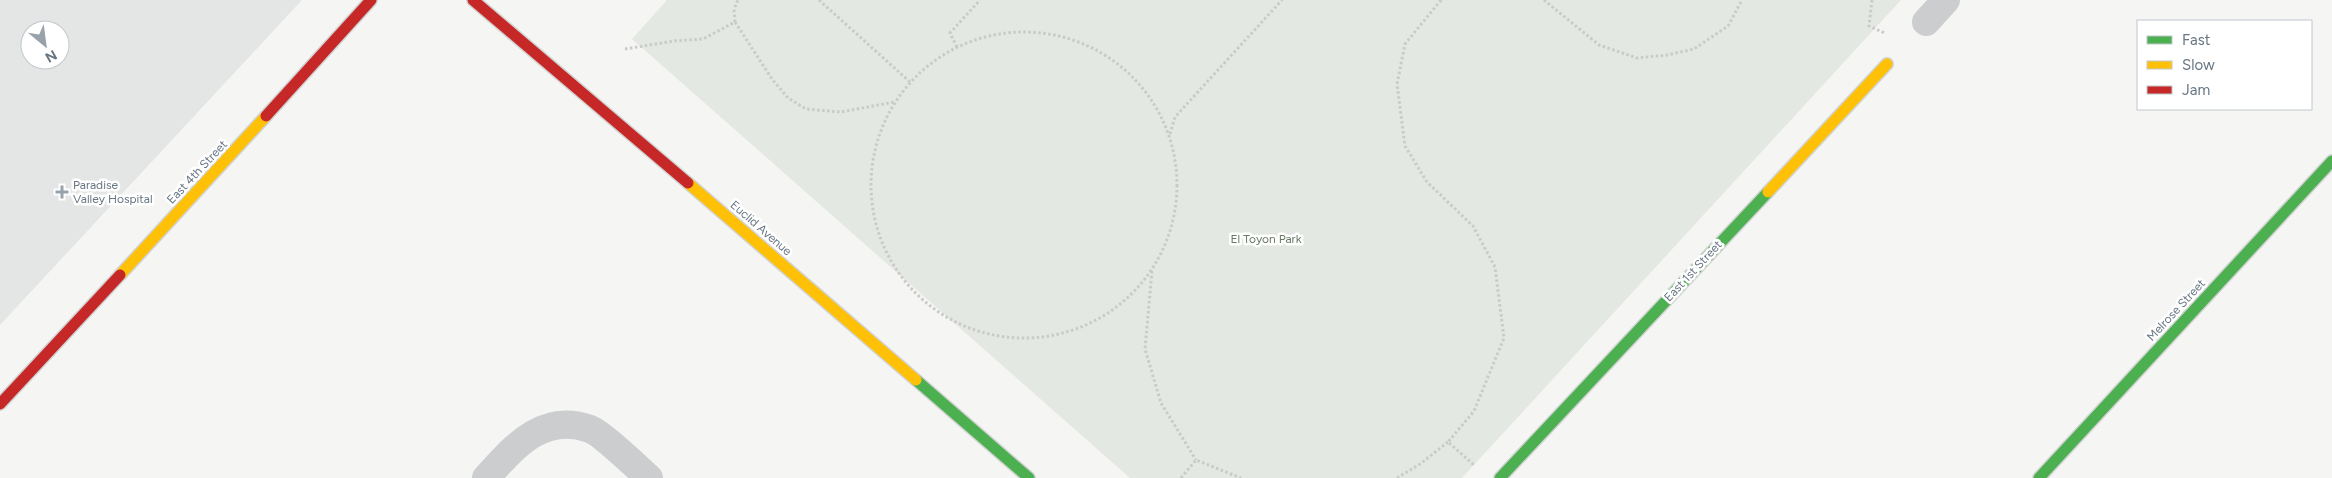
<svg xmlns="http://www.w3.org/2000/svg" width="2332" height="478" font-family="Figtree,sans-serif">
<rect width="100%" height="100%" fill="#f5f5f4"/>
<path fill="#e4e5e5" fill-rule="evenodd" d="M0,0H302L0,325ZM30,30H60V60H30Z"/>
<polygon fill="#e4e8e2" points="667,0 1901,0 1462,478 1130,478 632,39"/>
<g fill="none" stroke-linecap="round" stroke-linejoin="round">
<g stroke="#d1d2d2" stroke-width="14">
<g id="fast">
<polyline points="916,380 1029,478"/>
<polyline points="1500,478 1768,192"/>
<polyline points="2039,478 2332,161"/>
</g>
</g>
<g stroke="#d1d2d2" stroke-width="14">
<g id="slow">
<polyline points="688,183 916,380"/>
<polyline points="1768,192 1887,64"/>
<polyline points="120,275 266,116"/>
</g>
</g>
<g stroke="#d1d2d2" stroke-width="14">
<g id="jam">
<polyline points="473,0 688,183"/>
<polyline points="266,116 371,0"/>
<polyline points="0,404 120,275"/>
</g>
</g>
<g stroke="#cacaca" stroke-width="3" stroke-dasharray="2.5 2.5" stroke-linecap="butt">
<polyline points="819,0 910,82"/>
<polyline points="1441,0 1405,44 1397,84 1405,146 1427,182 1473,226 1495,267 1504,338 1474,411 1448,442 1474,465"/>
<polyline points="1544,0 1599,45 1637,58 1667,55 1694,49 1728,26 1742,0"/>
<polyline points="1872,0 1869,26 1885,33"/>
<polyline points="735,22 734,9 738,0"/>
<circle cx="1024" cy="185" r="153"/>
<polyline points="957,47 950,33 980,0"/>
<polyline points="625,49 674,41 703,39 735,22 772,79 788,98 806,109 841,112 894,102"/>
<polyline points="1170,134 1175,117 1282,0"/>
<polyline points="1152,271 1145,349 1161,403 1196,460"/>
<polyline points="1181,478 1196,460 1241,478"/>
<polyline points="1397,478 1420,464 1448,442"/>
</g>
<g stroke="#cbcdce" stroke-width="28">
<polyline points="1926,22 1946,0"/>
<path d="M486,478C514,447 543,412 590,429C600,432 638,468 649,478"/>
</g>
<use href="#fast" stroke="#4caf50" stroke-width="11"/>
<use href="#slow" stroke="#ffc107" stroke-width="11"/>
<use href="#jam" stroke="#c62828" stroke-width="11"/>
</g>
<path fill="#99a2ab" stroke="#fff" stroke-width="2" d="M59.5 184.5h5v5h5v5h-5v5h-5v-5h-5v-5h5z"/>
<g text-anchor="middle" stroke-width="5" stroke-linejoin="round" paint-order="stroke">
<g font-size="12" fill="#677683" stroke="#fff">
<text transform="translate(197 172) rotate(-47)" y="4">East 4th Street</text>
<text transform="translate(761 228) rotate(41)" y="4">Euclid Avenue</text>
<text transform="translate(1693 271) rotate(-47)" y="4">East 1st Street</text>
<text transform="translate(2176 310) rotate(-47)" y="4">Melrose Street</text>
</g>
<g font-size="12" fill="#677683" stroke="#fff" text-anchor="start">
<text x="73" y="189">Paradise<tspan x="73" dy="14">Valley Hospital</tspan></text>
</g>
<g font-size="12" fill="#697a65" stroke="#fff">
<text x="1266" y="243">El Toyon Park</text>
</g>
</g>
<rect x="2137" y="20" width="175" height="90" fill="#ffffff" stroke="#c2c8cd"/>
<rect x="2147" y="36" width="25" height="8" fill="#4caf50" stroke="#c2c8cd"/>
<text x="2182" y="45" font-size="15" fill="#677683">Fast</text>
<rect x="2147" y="61" width="25" height="8" fill="#ffc107" stroke="#c2c8cd"/>
<text x="2182" y="70" font-size="15" fill="#677683">Slow</text>
<rect x="2147" y="86" width="25" height="8" fill="#c62828" stroke="#c2c8cd"/>
<text x="2182" y="95" font-size="15" fill="#677683">Jam</text>
<g transform="translate(45 45) rotate(151)"><circle r="24" fill="#ffffff" stroke="#c2c8cd"/>
<path d="M0-4L9 19L0 12L-9 19Z" fill="#99a2ab"/>
<text y="-8" font-size="14" font-weight="bold" text-anchor="middle" fill="#677683">N</text>
</g>
</svg>
